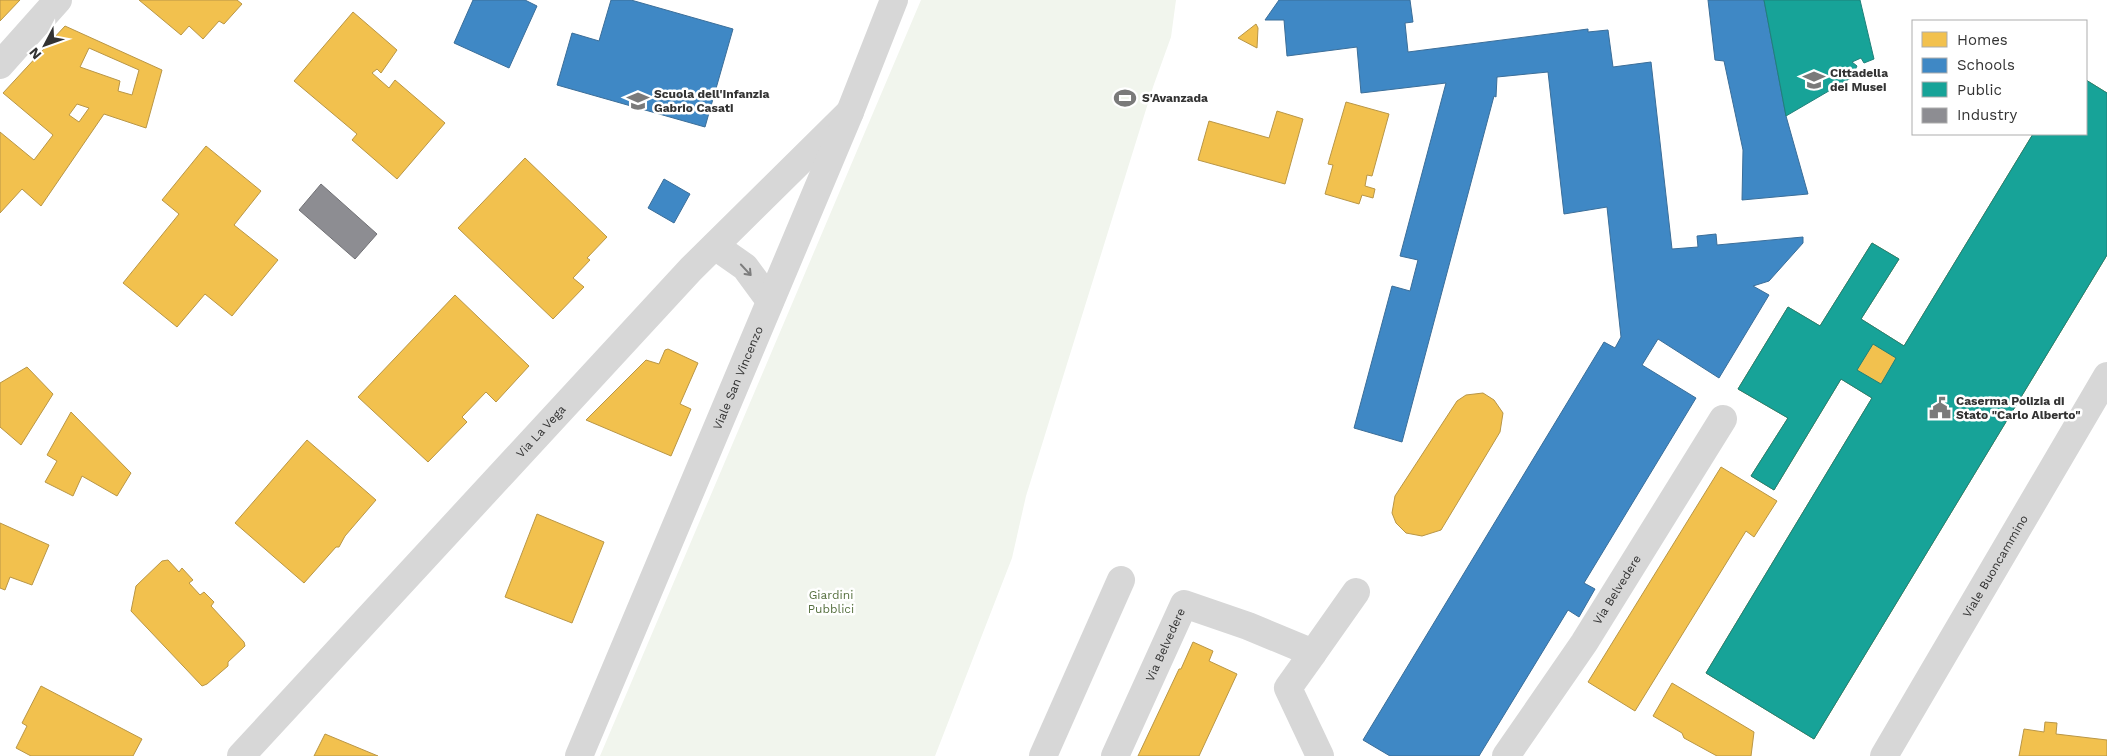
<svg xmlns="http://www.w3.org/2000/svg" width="2107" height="756" font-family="'Work Sans',sans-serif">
<rect width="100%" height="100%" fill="#fff"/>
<polygon fill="#f1f5ed" points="921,0 1176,0 1171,37 1153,87 1026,496 1012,558 935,756 600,756"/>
<g fill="#f2c14e" stroke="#b99646" fill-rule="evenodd">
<polygon points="0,0 20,0 0,21"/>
<polygon points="139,0 237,0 242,4 224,24 219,21 203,39 189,26 181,35"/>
<polygon points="353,12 397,50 381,73 377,69 372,73 389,88 395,80 445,123 397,179 352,140 357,134 294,81"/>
<polygon points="1256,24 1258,28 1257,48 1238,38"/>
<path d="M65,26L162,70L146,128L104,114L41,206L22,189L0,213V132L34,160L53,135L3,93ZM89,48L139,70L132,95L118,91L120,81L80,67ZM77,104L89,108L79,122L69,115Z"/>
<polygon points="2086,80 2107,93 2107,255 1814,739 1706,673 1872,398 1841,379 1774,490 1751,476 1788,418 1738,389 1788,307 1820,326 1872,243 1899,259 1861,319 1904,346 2033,134 2086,134"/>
<polygon points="1346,102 1389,114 1372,176 1367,175 1365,186 1375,189 1373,198 1362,195 1359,204 1325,194 1333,165 1328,164"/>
<polygon points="1277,111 1303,119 1285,184 1198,160 1209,121 1269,138"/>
<polygon points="206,146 261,191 234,225 278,260 232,316 205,294 177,327 123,283 179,214 162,200"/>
<polygon points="525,158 607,237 587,258 590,260 573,278 584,287 553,319 458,228"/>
<polygon points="455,295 529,366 496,402 486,392 462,417 467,422 428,462 358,397"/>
<polygon points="668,349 698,363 680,404 691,409 671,456 586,420 646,360 659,364 665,350"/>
<polygon points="27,367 53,394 21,445 0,427 0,383"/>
<polygon points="1483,393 1494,400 1503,413 1500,432 1441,530 1422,536 1406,533 1396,523 1392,513 1395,496 1457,401 1466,395"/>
<polygon points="71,412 131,473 117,496 82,476 73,496 45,482 57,461 47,455"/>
<polygon points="307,440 376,500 345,536 339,547 336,547 304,583 235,523"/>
<polygon points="1721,467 1777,501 1754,537 1746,531 1635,711 1588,682"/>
<polygon points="537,514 604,542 572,623 505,597"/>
<polygon points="0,523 49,545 32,585 10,577 5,590 0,588"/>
<polygon points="168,560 179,572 182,568 193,580 189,583 200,595 204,592 214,602 211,606 244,642 245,646 228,662 228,666 207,684 202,686 131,611 136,586 162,561"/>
<polygon points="1193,642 1213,651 1209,661 1237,674 1199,756 1138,756 1179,669 1181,669"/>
<polygon points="1672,683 1754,732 1751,756 1717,756 1684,738 1682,733 1653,716"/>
<polygon points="41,686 142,739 133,756 31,756 16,748 27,726 22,723"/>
<polygon points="2045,722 2057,723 2056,734 2107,740 2107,756 2019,756 2024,729 2044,732"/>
<polygon points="325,734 378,756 314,756"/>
</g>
<g fill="#3f88c5" stroke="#3b6e99">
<polygon points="473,0 525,0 537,6 509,68 454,43"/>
<polygon points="611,0 631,0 733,29 705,127 557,85 572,33 599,41"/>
<polygon points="1279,0 1410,0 1413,22 1405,23 1408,52 1588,29 1588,32 1608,30 1613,67 1651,62 1672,249 1698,247 1697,236 1716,234 1717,245 1803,237 1803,243 1769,281 1753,286 1769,295 1719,378 1658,339 1642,365 1696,398 1584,583 1595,589 1579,617 1568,610 1479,756 1390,756 1363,740 1604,342 1615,348 1621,337 1607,207 1564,214 1548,72 1497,77 1496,97 1494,96 1402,442 1354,428 1392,286 1410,291 1418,260 1400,256 1446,83 1361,93 1357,47 1287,56 1284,20 1265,20"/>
<polygon points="1708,0 1764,0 1786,116 1808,194 1742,200 1743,150 1724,61 1715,60"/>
<polygon points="664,179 690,194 674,223 648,208"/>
</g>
<g fill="#17a398" stroke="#1f817a" fill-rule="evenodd">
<polygon points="1764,0 1860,0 1874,59 1864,63 1861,58 1852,62 1857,66 1851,78 1786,116"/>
<path d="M2086,80L2107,93V255L1814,739L1706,673L1872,398L1841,379L1774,490L1751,476L1788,418L1738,389L1788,307L1820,326L1872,243L1899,259L1861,319L1904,346L2033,134H2086ZM1873,344L1896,358L1881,384L1857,370Z"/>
</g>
<polygon fill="#8d8d92" stroke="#727276" points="321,184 377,234 355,259 299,210"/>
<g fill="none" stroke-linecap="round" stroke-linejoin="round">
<g stroke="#d7d7d7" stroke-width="28">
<polyline points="0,65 58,0"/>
<polyline points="715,246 745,267 770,301"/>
<polyline points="1313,653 1288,688 1320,756"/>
<path id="s1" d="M241,756L691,269L850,112"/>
<path id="s2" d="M579,756L850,112L894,0"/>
<polyline points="1043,756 1121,580"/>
<path id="s3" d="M1115,756L1184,604L1248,626L1313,653L1356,592"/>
<path id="s4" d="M1506,756L1584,643L1723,419"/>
<path id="s5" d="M1884,756L2107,376"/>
</g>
</g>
<defs><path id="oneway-shaft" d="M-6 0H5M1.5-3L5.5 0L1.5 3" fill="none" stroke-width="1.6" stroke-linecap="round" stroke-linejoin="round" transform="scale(1.25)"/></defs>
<use stroke="#7d7d7d" href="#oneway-shaft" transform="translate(746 270) rotate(47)"/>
<defs>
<g id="university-bare" transform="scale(1.725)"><path d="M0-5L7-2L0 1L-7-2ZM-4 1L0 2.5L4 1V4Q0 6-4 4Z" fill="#7a7a7a" stroke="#fff" stroke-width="2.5" paint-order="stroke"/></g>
<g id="stadium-bare" transform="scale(1.725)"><path d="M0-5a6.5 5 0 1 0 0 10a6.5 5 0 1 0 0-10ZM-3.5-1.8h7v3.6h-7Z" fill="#7a7a7a" stroke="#fff" stroke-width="2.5" paint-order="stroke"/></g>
<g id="school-bare" transform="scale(1.725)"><path d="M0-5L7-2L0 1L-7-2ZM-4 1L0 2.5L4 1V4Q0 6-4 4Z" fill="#7a7a7a" stroke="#fff" stroke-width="2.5" paint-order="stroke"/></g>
<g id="civic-bare" transform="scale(1.725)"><path d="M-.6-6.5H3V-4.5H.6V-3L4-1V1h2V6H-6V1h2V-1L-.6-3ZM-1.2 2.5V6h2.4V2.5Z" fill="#7a7a7a" stroke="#fff" stroke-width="2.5" paint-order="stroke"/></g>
</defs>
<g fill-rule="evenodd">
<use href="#university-bare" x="1814" y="80"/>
<use href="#stadium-bare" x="1125" y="98"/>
<use href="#school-bare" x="638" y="101"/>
<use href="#civic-bare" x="1940" y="408"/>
</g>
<g text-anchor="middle" stroke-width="5" stroke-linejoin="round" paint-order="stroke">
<g font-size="12" font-weight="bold" fill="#333" stroke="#fff" text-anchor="start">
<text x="1830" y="77">Cittadella<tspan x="1830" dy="14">dei Musei</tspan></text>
<text x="654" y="98">Scuola dell'Infanzia<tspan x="654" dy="14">Gabrio Casati</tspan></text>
<text x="1142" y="102">S'Avanzada</text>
<text x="1956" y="405">Caserma Polizia di<tspan x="1956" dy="14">Stato "Carlo Alberto"</tspan></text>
</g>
<g font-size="12" fill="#333" stroke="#fff">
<text dy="4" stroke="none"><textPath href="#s2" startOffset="410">Viale San Vincenzo</textPath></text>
<text dy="4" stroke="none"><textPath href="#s1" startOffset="442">Via La Vega</textPath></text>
<text dy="4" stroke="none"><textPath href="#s5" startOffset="220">Viale Buoncammino</textPath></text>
<text dy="4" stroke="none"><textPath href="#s4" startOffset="200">Via Belvedere</textPath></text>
<text dy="4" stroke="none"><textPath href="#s3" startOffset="122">Via Belvedere</textPath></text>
</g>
<g font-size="12" fill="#56703f" stroke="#fff">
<text x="831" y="599">Giardini<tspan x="831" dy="14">Pubblici</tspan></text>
</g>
</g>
<rect x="1912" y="20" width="175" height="115" fill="#ffffff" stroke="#adadad"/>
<rect x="1922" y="32" width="25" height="15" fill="#f2c14e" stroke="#adadad"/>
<text x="1957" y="45" font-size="15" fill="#333333">Homes</text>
<rect x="1922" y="58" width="25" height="15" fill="#3f88c5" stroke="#adadad"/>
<text x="1957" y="70" font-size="15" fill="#333333">Schools</text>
<rect x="1922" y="82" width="25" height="15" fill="#17a398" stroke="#adadad"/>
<text x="1957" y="95" font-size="15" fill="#333333">Public</text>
<rect x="1922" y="108" width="25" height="15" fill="#8d8d92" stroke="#adadad"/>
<text x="1957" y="120" font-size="15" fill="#333333">Industry</text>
<g transform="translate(45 45) rotate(229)" stroke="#ffffff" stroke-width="4" paint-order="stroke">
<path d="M0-4L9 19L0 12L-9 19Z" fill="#333333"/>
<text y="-8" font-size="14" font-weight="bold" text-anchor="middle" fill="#333333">N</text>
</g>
</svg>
